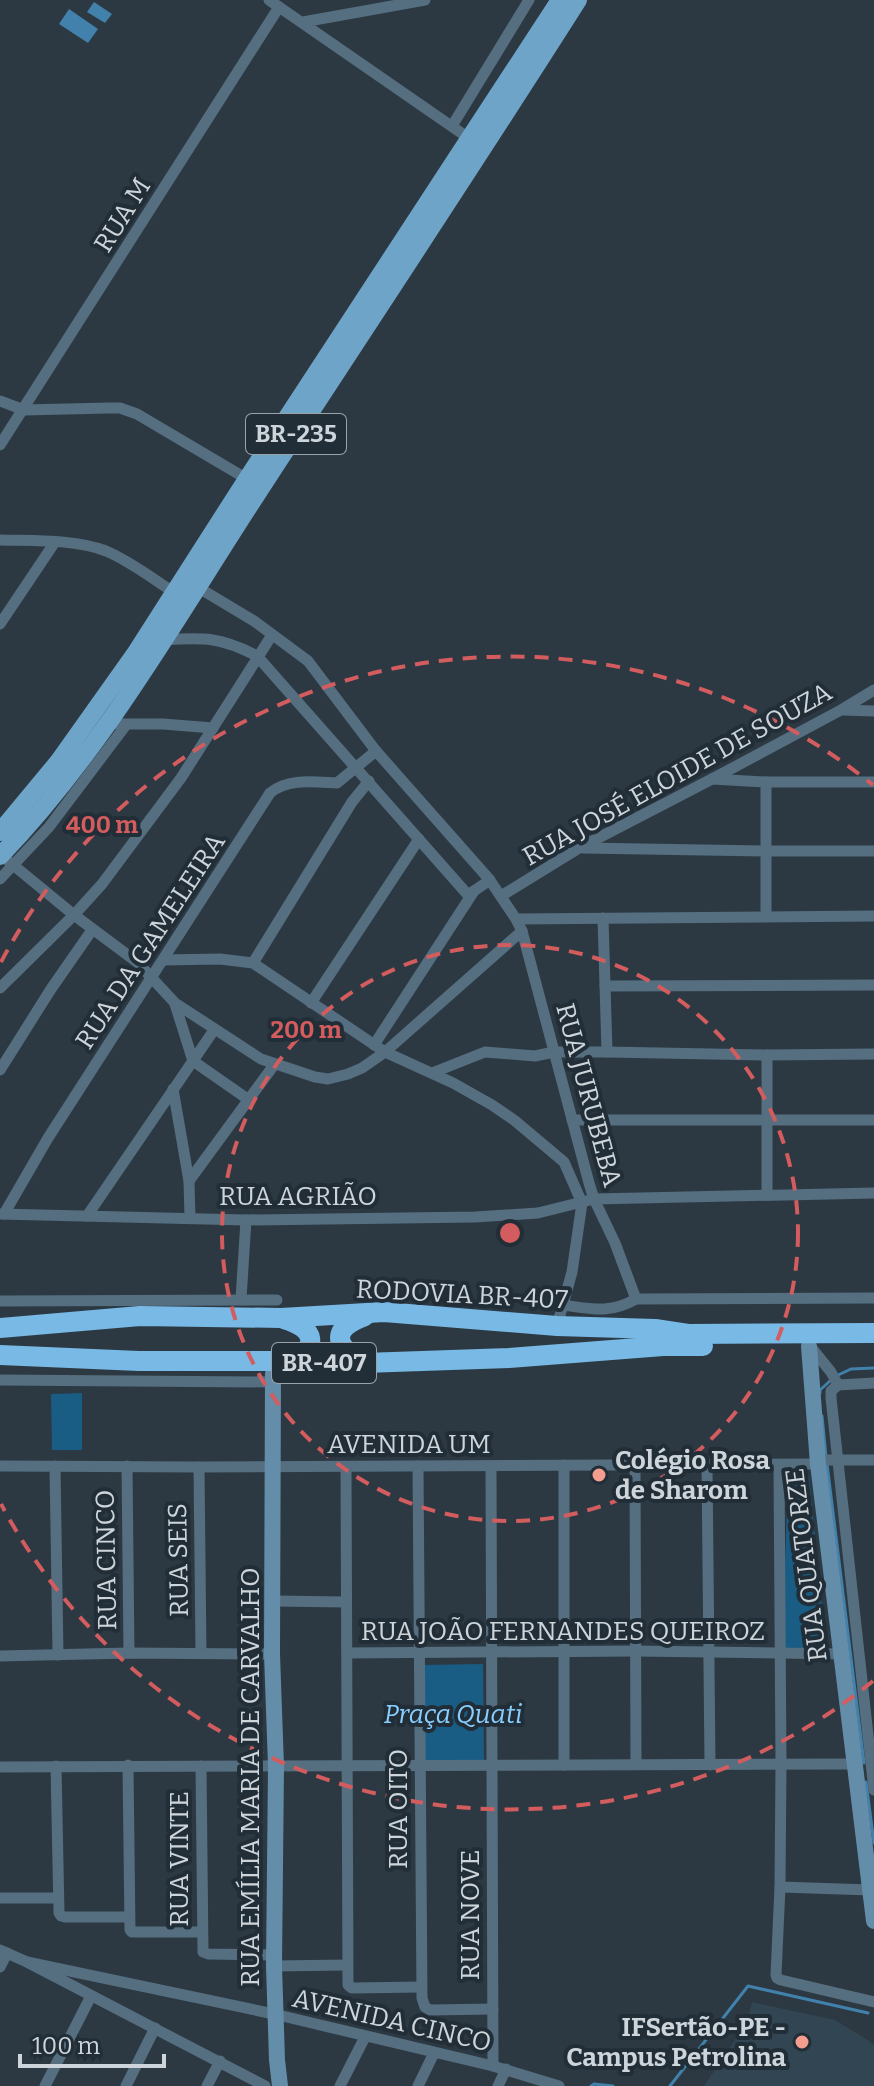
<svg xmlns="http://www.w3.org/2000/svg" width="874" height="2086" font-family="Bitter,serif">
<rect width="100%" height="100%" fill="#2c3942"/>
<polygon fill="#324552" points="752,2002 835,2020 866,2039 874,2045 874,2086 704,2086 747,2022"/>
<g fill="#1a5d84">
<polygon points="82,1393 82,1450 52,1450 51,1394"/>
<polygon points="809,1477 826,1649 782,1648 788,1480"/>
<polygon points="483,1664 484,1764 423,1765 423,1665"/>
</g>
<g fill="#4181ab">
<polygon points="94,2 112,14 105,23 87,12"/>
<polygon points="69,9 98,29 88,43 59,24"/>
</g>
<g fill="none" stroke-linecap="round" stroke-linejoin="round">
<g stroke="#4181ab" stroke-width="3">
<polyline points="836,1376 851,1369 874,1368"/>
<polyline points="820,1393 820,1390 830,1381"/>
<polyline points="822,1416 826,1457"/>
<polyline points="827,1464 864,1763"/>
<polyline points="866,1782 874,1843"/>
<polyline points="591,2086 594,2084 613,2086"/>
<polyline points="670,2086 748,1986 868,2013"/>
</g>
<g stroke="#556e80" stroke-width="11">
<polyline points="269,0 470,139"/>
<polyline points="303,22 425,0"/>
<polyline points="452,126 529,0"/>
<polyline points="0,401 24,410 109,408 120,408 137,414 247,479"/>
<polyline points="0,445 279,7"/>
<path d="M0,540C33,541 75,539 106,551C130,561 153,579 175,593"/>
<path d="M199,588L254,621L308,661L376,751L489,879L516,919L522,931L589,1183L594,1199L615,1243L636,1299C610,1314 592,1309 563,1305"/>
<polyline points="0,624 55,542"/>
<path d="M163,640C203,637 221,637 257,656L468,895L490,880"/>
<polyline points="843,710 874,711"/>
<polyline points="118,724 163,724 213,728"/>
<polyline points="712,779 766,782 874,782"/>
<polyline points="766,782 766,916"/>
<polyline points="583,848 765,851 874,851"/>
<polyline points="1,855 74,915 137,962 175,1003 261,1059 315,1077 328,1079 348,1074 362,1068 385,1052 522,931"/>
<polyline points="0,879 49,827 126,725"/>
<polyline points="501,896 579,848 712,779 841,710 874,690"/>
<polyline points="603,918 607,1052"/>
<polyline points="516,919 874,916"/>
<polyline points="163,960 220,959 253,963 385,1052 453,1083 492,1105 514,1120 564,1162 582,1203 572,1272 557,1326"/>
<polyline points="253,963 352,802 369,781"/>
<polyline points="605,986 874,985"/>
<polyline points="0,988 74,915 102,884 181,778 272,635"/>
<polyline points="311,1003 419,839"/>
<polyline points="175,1004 193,1061"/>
<polyline points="374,1045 474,891"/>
<polyline points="193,1061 249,1100"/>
<polyline points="0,1070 51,989 92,930"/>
<polyline points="432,1073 485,1052 535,1056 554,1052 607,1052 767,1055 874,1054"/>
<polyline points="173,1089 189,1181 190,1218"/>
<polyline points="572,1120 874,1120"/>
<polyline points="189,1181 274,1065"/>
<polyline points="767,1194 767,1055"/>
<polyline points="0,1214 246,1220 475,1217 538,1213 594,1199 874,1193"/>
<path d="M4,1214L48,1138L270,793C288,778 314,782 337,783L376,751"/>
<polyline points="87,1216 214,1030"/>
<polyline points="241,1299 246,1220"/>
<polyline points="636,1299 874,1298"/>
<polyline points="0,1301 277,1300"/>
<polyline points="810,1346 831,1372 838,1385"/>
<polyline points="0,1380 273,1382"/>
<polyline points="874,1383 838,1385 831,1391 831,1398 874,1790"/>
<polyline points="818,1460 874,1460"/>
<polyline points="635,1464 636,1764"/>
<polyline points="707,1464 710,1765"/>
<polyline points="0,1466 199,1467 818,1464"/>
<polyline points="55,1466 58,1655"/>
<polyline points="127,1466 129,1653"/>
<polyline points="418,1466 422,1998 425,2007 430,2010 493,2009"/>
<polyline points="491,1466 493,2066"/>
<polyline points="779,1466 781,1765 780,1887 776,1975 777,1978 781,1980 874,2002"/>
<polyline points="199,1467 201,1653"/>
<polyline points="346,1467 348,1985 352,1988 421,1987"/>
<polyline points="274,1601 346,1602"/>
<polyline points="347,1653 636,1651 841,1654"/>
<polyline points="0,1656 129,1653 272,1654"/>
<polyline points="128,1765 130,1930 132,1932 202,1932"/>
<polyline points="564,1765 564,1465"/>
<polyline points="56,1766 59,1913 61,1916 65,1917 129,1917"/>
<polyline points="201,1766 203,1952 208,1954 274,1955"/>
<polyline points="0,1767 855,1764"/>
<polyline points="780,1887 871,1890"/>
<polyline points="0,1898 58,1898"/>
<polyline points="0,1950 27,1962 265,2086"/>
<polyline points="27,1962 274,2014 493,2066 559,2086"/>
<polyline points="274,1966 347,1965"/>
<polyline points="0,1967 7,1953"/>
<polyline points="45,2086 91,1996"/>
<polyline points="126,2086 155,2028"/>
<polyline points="207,2086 220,2061"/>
<polyline points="340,2086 365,2037"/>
<polyline points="418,2086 434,2053"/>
<polyline points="498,2086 506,2069"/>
</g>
<g stroke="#648da9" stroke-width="16">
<polyline points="809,1346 818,1464 874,1921"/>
<polyline points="273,1374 272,1654 276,1766 274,1966 277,2060 280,2086"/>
</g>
<g stroke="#6fa4c9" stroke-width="18">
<polyline points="0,832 59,761 135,654 247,479 560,0"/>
<path d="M0,856C102,750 175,620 255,497C363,331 472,167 578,0"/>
</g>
<g stroke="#78b9e5" stroke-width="20">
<path d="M284,1319C316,1328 321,1349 287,1362"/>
<polyline points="0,1328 140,1316 281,1318 384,1312 557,1326 655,1329 688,1334 874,1333"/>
<polyline points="0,1355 139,1361 277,1361 335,1364 509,1358 663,1346 703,1346"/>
<path d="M363,1362C333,1347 331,1328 365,1316"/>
</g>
</g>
<g fill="none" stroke="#d35c5e" stroke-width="4" stroke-dasharray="14 10">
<circle cx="510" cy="1233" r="288"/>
<path d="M873 1681A577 577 0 0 1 1 1504M1 962A577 577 0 0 1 873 785"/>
</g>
<g fill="#f59d8f" stroke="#222e37" stroke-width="3">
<circle cx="599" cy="1475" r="8"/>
<circle cx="802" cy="2042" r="8"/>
</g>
<g text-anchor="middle" stroke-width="8" stroke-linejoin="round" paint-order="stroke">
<g fill="#222e37" stroke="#9aa3aa" stroke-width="2">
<rect x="246" y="414" width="100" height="40" rx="6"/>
<rect x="272" y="1343" width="104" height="40" rx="6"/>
</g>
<g font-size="24" font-weight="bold" fill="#cdd5db">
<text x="296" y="442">BR-235</text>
<text x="324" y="1371">BR-407</text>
</g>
<g font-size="26" fill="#cdd5db" stroke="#222e37">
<text transform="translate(122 215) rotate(-58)" y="9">RUA M</text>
<text transform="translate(677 774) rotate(-29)" y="9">RUA JOSÉ ELOIDE DE SOUZA</text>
<text transform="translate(150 941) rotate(-57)" y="9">RUA DA GAMELEIRA</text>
<text transform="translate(589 1095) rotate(75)" y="9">RUA JURUBEBA</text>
<text x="298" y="1205">RUA AGRIÃO</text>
<text transform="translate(462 1294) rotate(3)" y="9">RODOVIA BR-407</text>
<text x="409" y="1453">AVENIDA UM</text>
<text transform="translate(106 1560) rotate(-91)" y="9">RUA CINCO</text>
<text transform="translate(178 1560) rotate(-91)" y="9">RUA SEIS</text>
<text transform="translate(806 1565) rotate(-97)" y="9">RUA QUATORZE</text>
<text x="563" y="1640">RUA JOÃO FERNANDES QUEIROZ</text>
<text transform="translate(250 1777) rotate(-90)" y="9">RUA EMÍLIA MARIA DE CARVALHO</text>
<text transform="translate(398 1809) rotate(-90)" y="9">RUA OITO</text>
<text transform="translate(179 1859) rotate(-90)" y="9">RUA VINTE</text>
<text transform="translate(470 1915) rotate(-90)" y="9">RUA NOVE</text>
<text transform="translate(392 2020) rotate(13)" y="9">AVENIDA CINCO</text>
</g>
<g font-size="26" font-weight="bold" fill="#cdd5db" stroke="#222e37" text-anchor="start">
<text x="615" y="1469">Colégio Rosa<tspan x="615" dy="30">de Sharom</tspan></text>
<text x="786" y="2036" text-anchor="end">IFSertão-PE -<tspan x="786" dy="30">Campus Petrolina</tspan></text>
</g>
<g font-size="26" font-style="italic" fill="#88cefe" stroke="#222e37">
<text x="453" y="1723">Praça Quati</text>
</g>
</g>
<circle cx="510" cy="1233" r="12" fill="#d35c5e" stroke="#222e37" stroke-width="4"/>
<g font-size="24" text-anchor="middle" font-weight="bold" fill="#d35c5e" stroke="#222e37" stroke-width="8" stroke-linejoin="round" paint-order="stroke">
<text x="102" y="833">400 m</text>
<text x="306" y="1038">200 m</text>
</g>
<path d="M20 2054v12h144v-12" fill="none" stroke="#cdd5db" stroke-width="4"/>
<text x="32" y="2054" font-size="24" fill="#cdd5db" stroke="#222e37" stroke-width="6" paint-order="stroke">100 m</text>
</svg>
